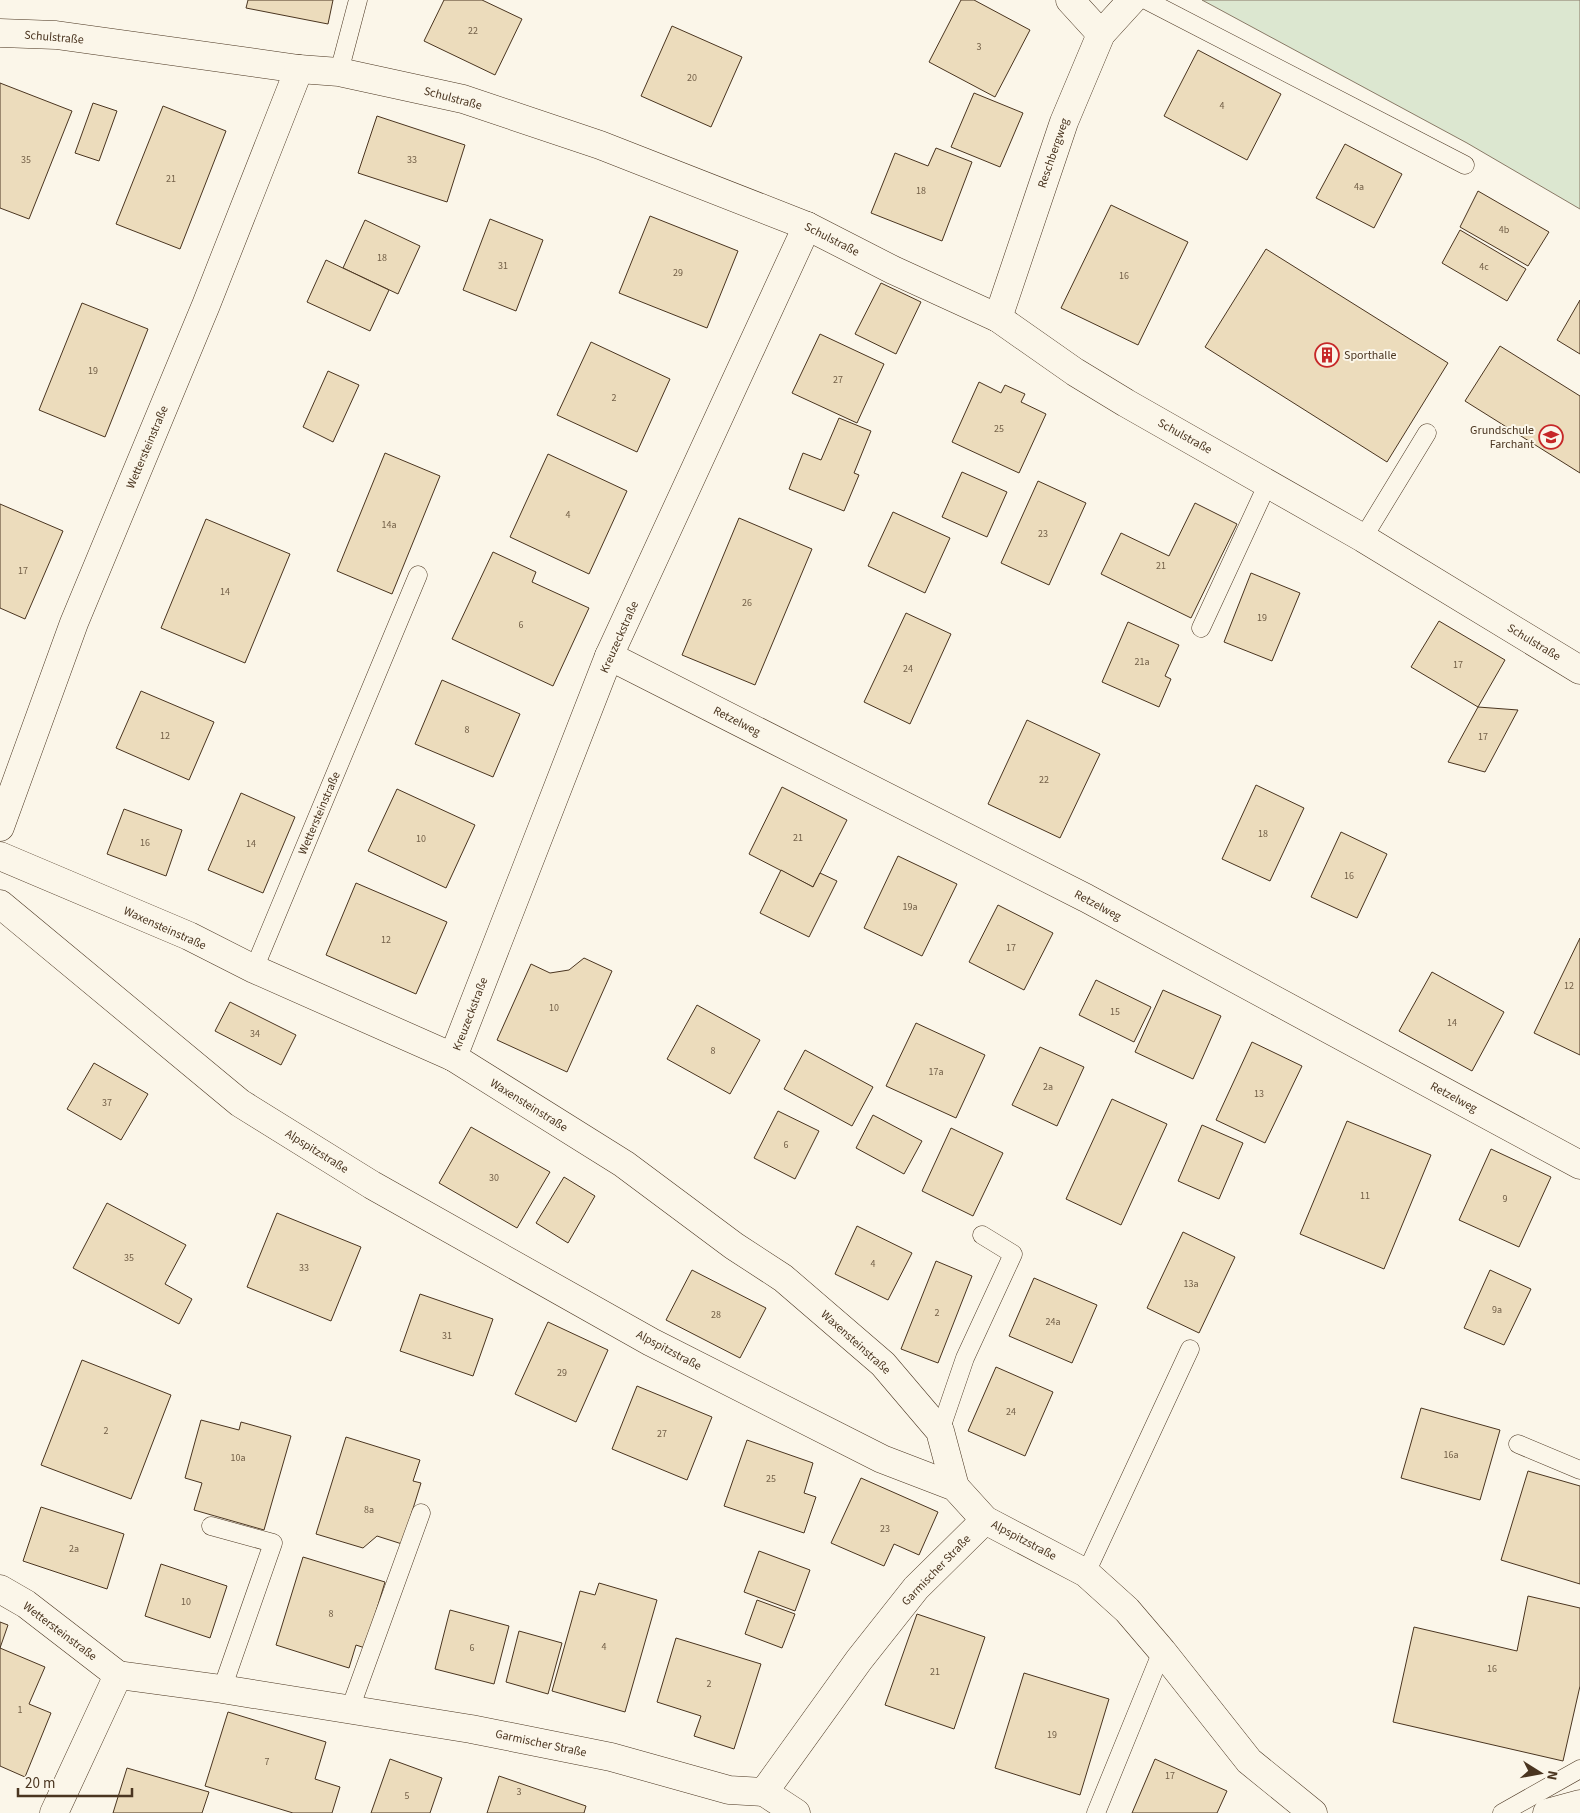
<svg xmlns="http://www.w3.org/2000/svg" width="1580" height="1813" font-family="'Source Sans 3',sans-serif">
<rect width="100%" height="100%" fill="#fbf6e9"/>
<polygon fill="#dce7d0" stroke="#887966" points="1202,0 1580,0 1580,209 1467,143"/>
<g fill="#ecdcbc" stroke="#4a3520">
<polygon points="248,0 333,0 328,24 246,8"/>
<polygon points="444,0 482,0 522,19 495,75 424,41"/>
<polygon points="961,0 974,0 1030,30 995,97 929,62"/>
<polygon points="672,26 742,57 711,127 641,96"/>
<polygon points="1198,50 1281,94 1247,160 1164,116"/>
<polygon points="0,83 72,111 29,219 0,208"/>
<polygon points="974,93 1023,113 1000,167 951,147"/>
<polygon points="93,103 117,111 99,161 75,153"/>
<polygon points="163,106 226,131 180,249 116,224"/>
<polygon points="377,116 465,145 447,202 358,173"/>
<polygon points="1345,144 1402,174 1374,228 1316,198"/>
<polygon points="936,148 972,162 942,241 871,213 895,153 928,166"/>
<polygon points="1478,191 1549,232 1528,266 1460,227"/>
<polygon points="1111,205 1188,242 1138,345 1061,308"/>
<polygon points="650,216 738,251 707,328 619,293"/>
<polygon points="490,219 543,240 516,311 463,290"/>
<polygon points="365,220 420,246 398,294 343,268"/>
<polygon points="1460,230 1526,269 1507,301 1442,263"/>
<polygon points="1266,249 1448,363 1387,462 1205,347"/>
<polygon points="326,260 389,290 370,331 307,302"/>
<polygon points="881,283 921,302 896,354 855,334"/>
<polygon points="1580,300 1580,354 1557,340"/>
<polygon points="82,303 148,329 105,437 39,410"/>
<polygon points="820,334 884,364 857,423 792,393"/>
<polygon points="591,342 670,379 637,452 557,415"/>
<polygon points="1500,346 1580,396 1580,473 1465,401"/>
<polygon points="328,371 359,385 333,442 303,427"/>
<polygon points="979,382 1001,393 1005,385 1025,394 1021,402 1046,414 1019,473 952,442"/>
<polygon points="839,418 871,431 854,473 859,475 844,511 789,489 803,453 821,460"/>
<polygon points="385,453 440,476 392,594 337,571"/>
<polygon points="548,454 627,491 589,574 510,537"/>
<polygon points="962,472 1007,492 987,537 942,517"/>
<polygon points="1038,481 1086,503 1049,585 1001,563"/>
<polygon points="1195,503 1237,524 1191,618 1101,574 1121,533 1169,556"/>
<polygon points="0,504 63,531 25,619 0,608"/>
<polygon points="893,512 950,538 925,593 868,566"/>
<polygon points="739,518 812,549 755,685 682,655"/>
<polygon points="206,519 290,554 245,663 161,628"/>
<polygon points="493,552 536,572 532,582 589,608 553,686 452,639"/>
<polygon points="1251,573 1300,593 1272,661 1224,642"/>
<polygon points="906,613 951,634 910,724 864,702"/>
<polygon points="1439,621 1505,660 1478,707 1411,667"/>
<polygon points="1128,622 1179,645 1165,676 1171,679 1159,707 1102,682"/>
<polygon points="442,680 520,714 493,777 415,744"/>
<polygon points="141,691 214,722 189,780 116,748"/>
<polygon points="1478,707 1518,710 1485,772 1448,762"/>
<polygon points="1027,720 1100,754 1060,838 988,804"/>
<polygon points="1256,785 1304,808 1270,881 1222,859"/>
<polygon points="782,787 847,820 813,887 749,854"/>
<polygon points="397,789 475,825 446,888 368,851"/>
<polygon points="241,793 295,817 263,893 208,870"/>
<polygon points="124,809 182,830 166,876 107,854"/>
<polygon points="1341,832 1387,854 1357,918 1311,897"/>
<polygon points="898,856 957,884 922,956 864,928"/>
<polygon points="781,870 813,887 820,873 837,881 809,937 760,913"/>
<polygon points="356,883 447,922 416,994 326,955"/>
<polygon points="998,905 1053,933 1024,990 969,962"/>
<polygon points="1580,938 1580,1055 1534,1033"/>
<polygon points="584,958 612,971 567,1072 497,1040 531,964 550,973 569,970"/>
<polygon points="1432,972 1504,1012 1472,1071 1399,1031"/>
<polygon points="1096,980 1151,1007 1134,1042 1079,1015"/>
<polygon points="1163,990 1221,1016 1193,1079 1135,1052"/>
<polygon points="230,1002 296,1035 281,1065 215,1031"/>
<polygon points="697,1005 760,1040 730,1094 667,1059"/>
<polygon points="916,1023 985,1055 956,1118 886,1086"/>
<polygon points="1252,1042 1302,1066 1265,1143 1216,1120"/>
<polygon points="1040,1047 1084,1067 1057,1126 1012,1105"/>
<polygon points="805,1050 873,1087 852,1126 784,1089"/>
<polygon points="94,1063 148,1094 121,1140 67,1109"/>
<polygon points="1112,1099 1167,1124 1121,1225 1066,1199"/>
<polygon points="778,1111 819,1131 795,1179 754,1158"/>
<polygon points="873,1115 922,1141 904,1174 856,1148"/>
<polygon points="1347,1121 1431,1155 1384,1269 1300,1234"/>
<polygon points="1202,1125 1243,1143 1219,1199 1178,1181"/>
<polygon points="471,1127 550,1172 517,1228 439,1183"/>
<polygon points="951,1128 1003,1153 973,1216 922,1191"/>
<polygon points="1491,1149 1551,1177 1519,1247 1459,1220"/>
<polygon points="564,1177 595,1196 568,1243 536,1223"/>
<polygon points="107,1203 186,1245 165,1284 192,1299 179,1324 73,1268"/>
<polygon points="277,1213 361,1247 331,1321 247,1287"/>
<polygon points="857,1226 912,1253 888,1300 835,1274"/>
<polygon points="1183,1232 1235,1257 1199,1333 1147,1308"/>
<polygon points="936,1261 972,1276 938,1363 901,1349"/>
<polygon points="692,1270 766,1308 740,1358 666,1320"/>
<polygon points="1490,1270 1531,1289 1504,1345 1464,1328"/>
<polygon points="1034,1278 1097,1305 1072,1363 1009,1336"/>
<polygon points="420,1294 493,1319 473,1376 400,1351"/>
<polygon points="548,1322 608,1350 576,1422 515,1394"/>
<polygon points="82,1360 171,1395 131,1499 41,1465"/>
<polygon points="996,1367 1053,1392 1025,1456 968,1431"/>
<polygon points="637,1386 712,1417 687,1480 612,1449"/>
<polygon points="1421,1408 1500,1430 1480,1500 1401,1478"/>
<polygon points="201,1420 239,1430 241,1422 291,1436 264,1530 194,1510 202,1483 185,1478"/>
<polygon points="346,1437 420,1460 413,1481 421,1483 402,1544 377,1536 363,1548 316,1534"/>
<polygon points="747,1440 813,1463 804,1493 816,1497 804,1533 724,1506"/>
<polygon points="1528,1471 1580,1486 1580,1584 1501,1560"/>
<polygon points="861,1478 938,1512 919,1555 894,1544 884,1566 831,1543"/>
<polygon points="41,1507 124,1534 107,1589 23,1561"/>
<polygon points="759,1551 810,1570 795,1611 744,1592"/>
<polygon points="303,1557 385,1582 365,1648 356,1645 349,1668 276,1645"/>
<polygon points="161,1564 227,1586 210,1638 145,1616"/>
<polygon points="599,1583 657,1600 625,1712 552,1691 580,1591 595,1595"/>
<polygon points="1528,1596 1580,1608 1580,1686 1563,1761 1393,1722 1414,1627 1517,1651"/>
<polygon points="757,1600 795,1614 782,1648 745,1634"/>
<polygon points="450,1610 509,1626 494,1684 435,1669"/>
<polygon points="917,1614 985,1637 954,1729 885,1705"/>
<polygon points="0,1622 8,1625 0,1648"/>
<polygon points="519,1631 562,1643 548,1694 506,1682"/>
<polygon points="676,1638 761,1664 734,1749 694,1736 701,1716 657,1702"/>
<polygon points="0,1648 45,1667 29,1704 51,1713 25,1777 0,1766"/>
<polygon points="1024,1673 1109,1699 1080,1795 995,1768"/>
<polygon points="228,1712 326,1742 315,1779 340,1787 332,1813 293,1813 205,1786"/>
<polygon points="390,1759 442,1778 430,1813 371,1813"/>
<polygon points="1155,1759 1227,1791 1217,1813 1132,1813"/>
<polygon points="127,1768 209,1792 202,1813 113,1813"/>
<polygon points="499,1776 586,1806 584,1813 487,1813"/>
</g>
<g fill="none" stroke-linecap="round" stroke-linejoin="round">
<g stroke="#4a3520" stroke-width="19">
<g id="lane">
<polyline points="1146,0 1465,165"/>
<polyline points="339,72 358,0"/>
<polyline points="1363,538 1427,433"/>
<polyline points="1201,628 1268,483"/>
<polyline points="254,969 418,575"/>
<polyline points="940,1431 965,1358 1013,1254 982,1235"/>
<polyline points="1518,1444 1580,1470"/>
<polyline points="211,1526 273,1543 222,1689"/>
<polyline points="1086,1573 1190,1349"/>
<polyline points="350,1709 421,1513"/>
<polyline points="1096,1813 1162,1651"/>
<polyline points="1502,1813 1580,1769"/>
</g>
</g>
<g stroke="#4a3520" stroke-width="29">
<g id="street">
<polyline points="1070,0 1101,34"/>
<polyline points="0,33 56,35 299,69 339,72 463,99 600,145 807,226 893,270 998,318 1075,372 1126,403 1363,538 1580,670"/>
<polyline points="998,318 1064,122 1101,34 1132,0"/>
<polyline points="609,656 1086,898 1580,1165"/>
<polyline points="0,827 74,623 206,305 299,69"/>
<polyline points="0,856 189,936 254,969 453,1057 624,1164 734,1246 783,1278 883,1364 940,1431 955,1487"/>
<polyline points="0,904 240,1103 372,1185 651,1342 882,1459 955,1487 985,1520 1086,1573 1127,1610 1162,1651 1249,1761 1313,1813"/>
<polyline points="453,1057 609,656 807,226"/>
<polyline points="0,1589 26,1604 118,1675"/>
<polyline points="764,1792 796,1813"/>
<polyline points="54,1813 118,1675 222,1689 471,1729 611,1757 729,1790 764,1792 859,1660 916,1588 985,1520"/>
<polyline points="1547,1813 1580,1804"/>
</g>
</g>
<use href="#lane" stroke="#fbf6e9" stroke-width="18"/>
<use href="#street" stroke="#fbf6e9" stroke-width="28"/>
</g>
<defs>
<g id="building-ring" transform="scale(1.25)"><circle r="9.5" fill="#fbf6e9" stroke="#c62828" stroke-width="1.5"/><path d="M-4-6H4V6H1V3H-1V6H-4ZM-2.5-4.3h1.7v1.8h-1.7ZM.8-4.3h1.7v1.8H.8ZM-2.5-1h1.7V.8h-1.7ZM.8-1h1.7V.8H.8Z" fill="#c62828"/></g>
<g id="school-ring" transform="scale(1.25)"><circle r="9.5" fill="#fbf6e9" stroke="#c62828" stroke-width="1.5"/><path d="M0-5L7-2L0 1L-7-2ZM-4 1L0 2.5L4 1V4Q0 6-4 4Z" fill="#c62828"/></g>
</defs>
<g fill-rule="evenodd">
<use href="#building-ring" x="1327" y="355"/>
<use href="#school-ring" x="1551" y="437"/>
</g>
<g text-anchor="middle" stroke-width="4" stroke-linejoin="round" paint-order="stroke">
<g font-size="10" fill="#725f47">
<text x="473" y="34">22</text>
<text x="979" y="50">3</text>
<text x="692" y="81">20</text>
<text x="1222" y="109">4</text>
<text x="26" y="163">35</text>
<text x="412" y="163">33</text>
<text x="171" y="182">21</text>
<text x="1359" y="190">4a</text>
<text x="921" y="194">18</text>
<text x="1504" y="233">4b</text>
<text x="382" y="261">18</text>
<text x="503" y="269">31</text>
<text x="1484" y="270">4c</text>
<text x="678" y="276">29</text>
<text x="1124" y="279">16</text>
<text x="93" y="374">19</text>
<text x="838" y="383">27</text>
<text x="614" y="401">2</text>
<text x="999" y="432">25</text>
<text x="568" y="518">4</text>
<text x="389" y="528">14a</text>
<text x="1043" y="537">23</text>
<text x="1161" y="569">21</text>
<text x="23" y="574">17</text>
<text x="225" y="595">14</text>
<text x="747" y="606">26</text>
<text x="1262" y="621">19</text>
<text x="521" y="628">6</text>
<text x="1142" y="665">21a</text>
<text x="1458" y="668">17</text>
<text x="908" y="672">24</text>
<text x="467" y="733">8</text>
<text x="165" y="739">12</text>
<text x="1483" y="740">17</text>
<text x="1044" y="783">22</text>
<text x="1263" y="837">18</text>
<text x="798" y="841">21</text>
<text x="421" y="842">10</text>
<text x="145" y="846">16</text>
<text x="251" y="847">14</text>
<text x="1349" y="879">16</text>
<text x="910" y="910">19a</text>
<text x="386" y="943">12</text>
<text x="1011" y="951">17</text>
<text x="1569" y="989">12</text>
<text x="554" y="1011">10</text>
<text x="1115" y="1015">15</text>
<text x="1452" y="1026">14</text>
<text x="255" y="1037">34</text>
<text x="713" y="1054">8</text>
<text x="936" y="1075">17a</text>
<text x="1048" y="1090">2a</text>
<text x="1259" y="1097">13</text>
<text x="107" y="1106">37</text>
<text x="786" y="1148">6</text>
<text x="494" y="1181">30</text>
<text x="1365" y="1199">11</text>
<text x="1505" y="1202">9</text>
<text x="129" y="1261">35</text>
<text x="873" y="1267">4</text>
<text x="304" y="1271">33</text>
<text x="1191" y="1287">13a</text>
<text x="1497" y="1313">9a</text>
<text x="937" y="1316">2</text>
<text x="716" y="1318">28</text>
<text x="1053" y="1325">24a</text>
<text x="447" y="1339">31</text>
<text x="562" y="1376">29</text>
<text x="1011" y="1415">24</text>
<text x="106" y="1434">2</text>
<text x="662" y="1437">27</text>
<text x="1451" y="1458">16a</text>
<text x="238" y="1461">10a</text>
<text x="771" y="1482">25</text>
<text x="369" y="1513">8a</text>
<text x="885" y="1532">23</text>
<text x="74" y="1552">2a</text>
<text x="186" y="1605">10</text>
<text x="331" y="1617">8</text>
<text x="604" y="1650">4</text>
<text x="472" y="1651">6</text>
<text x="1492" y="1672">16</text>
<text x="935" y="1675">21</text>
<text x="709" y="1687">2</text>
<text x="20" y="1713">1</text>
<text x="1052" y="1738">19</text>
<text x="267" y="1765">7</text>
<text x="1170" y="1779">17</text>
<text x="519" y="1795">3</text>
<text x="407" y="1799">5</text>
</g>
<g font-size="12" fill="#4a3520" stroke="#fbf6e9">
<text transform="translate(54 37) rotate(5)" y="4">Schulstraße</text>
<text transform="translate(453 98) rotate(15)" y="4">Schulstraße</text>
<text transform="translate(1053 153) rotate(-71)" y="4">Reschbergweg</text>
<text transform="translate(832 239) rotate(27)" y="4">Schulstraße</text>
<text transform="translate(1185 436) rotate(29)" y="4">Schulstraße</text>
<text transform="translate(147 447) rotate(-67)" y="4">Wettersteinstraße</text>
<text transform="translate(619 637) rotate(-66)" y="4">Kreuzeckstraße</text>
<text transform="translate(1534 642) rotate(31)" y="4">Schulstraße</text>
<text transform="translate(737 721) rotate(27)" y="4">Retzelweg</text>
<text transform="translate(319 813) rotate(-67)" y="4">Wettersteinstraße</text>
<text transform="translate(1098 905) rotate(28)" y="4">Retzelweg</text>
<text transform="translate(165 928) rotate(24)" y="4">Waxensteinstraße</text>
<text transform="translate(470 1014) rotate(-69)" y="4">Kreuzeckstraße</text>
<text transform="translate(1454 1097) rotate(28)" y="4">Retzelweg</text>
<text transform="translate(529 1105) rotate(32)" y="4">Waxensteinstraße</text>
<text transform="translate(317 1151) rotate(32)" y="4">Alpspitzstraße</text>
<text transform="translate(856 1342) rotate(42)" y="4">Waxensteinstraße</text>
<text transform="translate(669 1350) rotate(28)" y="4">Alpspitzstraße</text>
<text transform="translate(1024 1540) rotate(28)" y="4">Alpspitzstraße</text>
<text transform="translate(936 1570) rotate(-46)" y="4">Garmischer Straße</text>
<text transform="translate(60 1631) rotate(37)" y="4">Wettersteinstraße</text>
<text transform="translate(541 1743) rotate(12)" y="4">Garmischer Straße</text>
</g>
<g font-size="12" fill="#4a3520" stroke="#fbf6e9" text-anchor="start">
<text x="1344" y="359">Sporthalle</text>
<text x="1534" y="434" text-anchor="end">Grundschule<tspan x="1534" dy="14">Farchant</tspan></text>
</g>
</g>
<g transform="translate(1540 1773) rotate(101)" stroke="#fbf6e9" stroke-width="4" paint-order="stroke">
<path d="M0-4L9 19L0 12L-9 19Z" fill="#4a3520"/>
<text y="-8" font-size="14" font-weight="bold" text-anchor="middle" fill="#4a3520">N</text>
</g>
<path d="M18 1788v8h114v-8" fill="none" stroke="#4a3520" stroke-width="2.5"/>
<text x="25" y="1788" font-size="15" fill="#4a3520" stroke="#fbf6e9" stroke-width="4" paint-order="stroke">20 m</text>
</svg>
